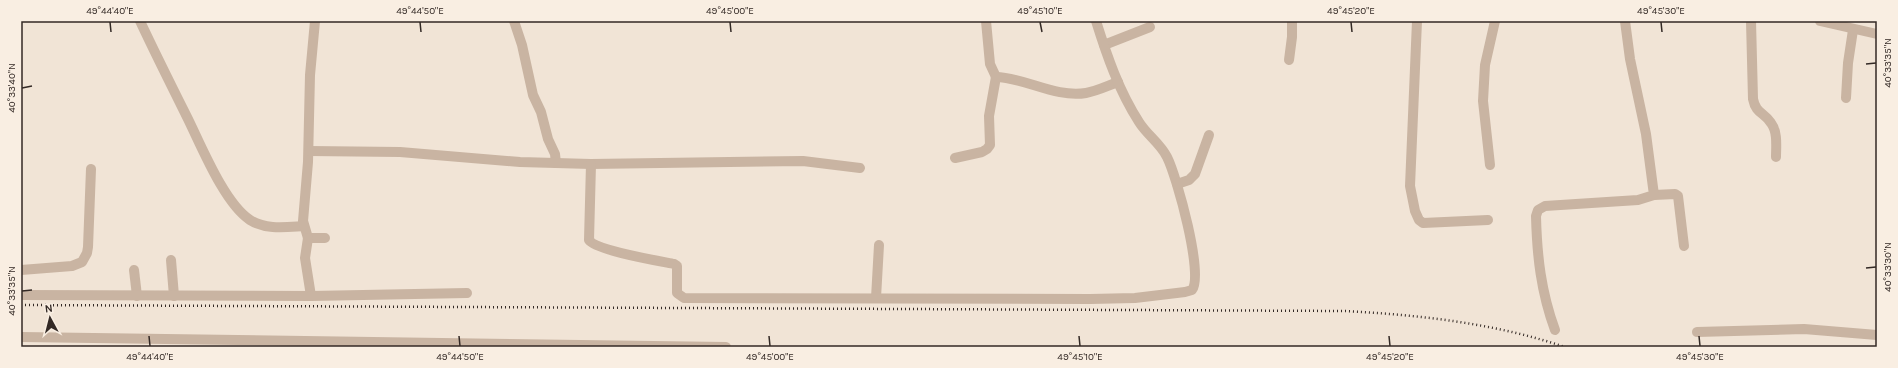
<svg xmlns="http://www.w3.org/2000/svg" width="1898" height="368" font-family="Karla,sans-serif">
<rect width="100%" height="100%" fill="#f1e4d6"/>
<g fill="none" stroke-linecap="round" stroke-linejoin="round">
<g stroke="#c9b4a2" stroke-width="10">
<path d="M140,21C155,53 171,85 187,117C201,145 224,203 250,220C266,230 286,227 304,226"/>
<polyline points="315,21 310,75 308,162 303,221 308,238 325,238"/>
<polyline points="514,21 522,45 533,95 541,112 548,139 555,154 556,163"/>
<polyline points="986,21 990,64 996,77"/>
<polyline points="1417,21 1410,186 1415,211 1419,220 1423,223 1488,220"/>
<path d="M1751,21L1753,99C1756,114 1764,112 1771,123C1778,132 1776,147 1776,157"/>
<polyline points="1820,21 1877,34"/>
<polyline points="1104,45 1150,27"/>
<polyline points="1289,60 1292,37 1292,21"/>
<polyline points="1846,98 1848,63 1853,30"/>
<polyline points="309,151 400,152 520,162 591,164 803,161 860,168"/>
<path d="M955,158L982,152L987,149L990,145L989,116L996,77C1026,78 1055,98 1086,93C1097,91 1107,86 1118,82"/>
<path d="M591,164L589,240C595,250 659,261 674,264L677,266V293L684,298L1090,299L1135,298L1185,292L1192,290C1204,275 1177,177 1167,157C1160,143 1147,135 1139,122C1119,91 1107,56 1096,21"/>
<polyline points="1490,165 1483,101 1485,65 1495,21"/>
<polyline points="1177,184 1189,180 1195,174 1209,135"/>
<polyline points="1654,195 1675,194 1678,196 1684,246"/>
<polyline points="171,260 174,296"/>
<polyline points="21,270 72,266 82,262 87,253 88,247 91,169"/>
<polyline points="134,270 137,296"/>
<polyline points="21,295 311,296 305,258 308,238"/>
<polyline points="311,296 467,293"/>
<polyline points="876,298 879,245"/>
<path d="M1555,330C1541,292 1537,256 1536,216L1538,210L1545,206L1638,200L1654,195L1646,134L1630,59L1625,21"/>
<polyline points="1697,332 1804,329 1877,335"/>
<polyline points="21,337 726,347"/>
</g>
<path stroke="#332925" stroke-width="2.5" stroke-dasharray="1 3" stroke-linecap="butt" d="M21,305L1345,311C1419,315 1494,323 1565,347"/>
</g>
<path fill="none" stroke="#332925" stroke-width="1.5" d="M110,22L111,32M420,22L421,32M730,22L731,32M1040,22L1042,32M1351,22L1352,32M1661,22L1662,32M1866,64L1876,63M22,88L32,86M1866,268L1876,267M22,291L32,290M149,336L150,346M459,336L460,346M769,336L770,346M1079,336L1080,346M1389,336L1390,346M1699,336L1700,346"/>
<rect width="1898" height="368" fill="none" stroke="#f9eee2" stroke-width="44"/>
<g transform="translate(50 318) rotate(353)" stroke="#f9eee2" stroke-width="3" paint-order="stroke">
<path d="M0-3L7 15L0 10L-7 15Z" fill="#332925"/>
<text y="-6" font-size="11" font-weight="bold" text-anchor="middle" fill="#332925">N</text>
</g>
<rect x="22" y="22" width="1854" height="324" fill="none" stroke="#332925" stroke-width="1.5"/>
<g font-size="10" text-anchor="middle" fill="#332925">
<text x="110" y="14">49°44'40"E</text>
<text x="420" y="14">49°44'50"E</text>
<text x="730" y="14">49°45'00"E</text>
<text x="1040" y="14">49°45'10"E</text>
<text x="1351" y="14">49°45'20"E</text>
<text x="1661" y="14">49°45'30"E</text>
<text transform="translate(1887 63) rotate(-90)" y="4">40°33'35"N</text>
<text transform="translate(11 88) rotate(-90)" y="4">40°33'40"N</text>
<text transform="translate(1887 267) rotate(-90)" y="4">40°33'30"N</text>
<text transform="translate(11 291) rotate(-90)" y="4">40°33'35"N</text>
<text x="150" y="360">49°44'40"E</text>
<text x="460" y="360">49°44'50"E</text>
<text x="770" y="360">49°45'00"E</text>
<text x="1080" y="360">49°45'10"E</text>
<text x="1390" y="360">49°45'20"E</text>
<text x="1700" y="360">49°45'30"E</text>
</g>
</svg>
